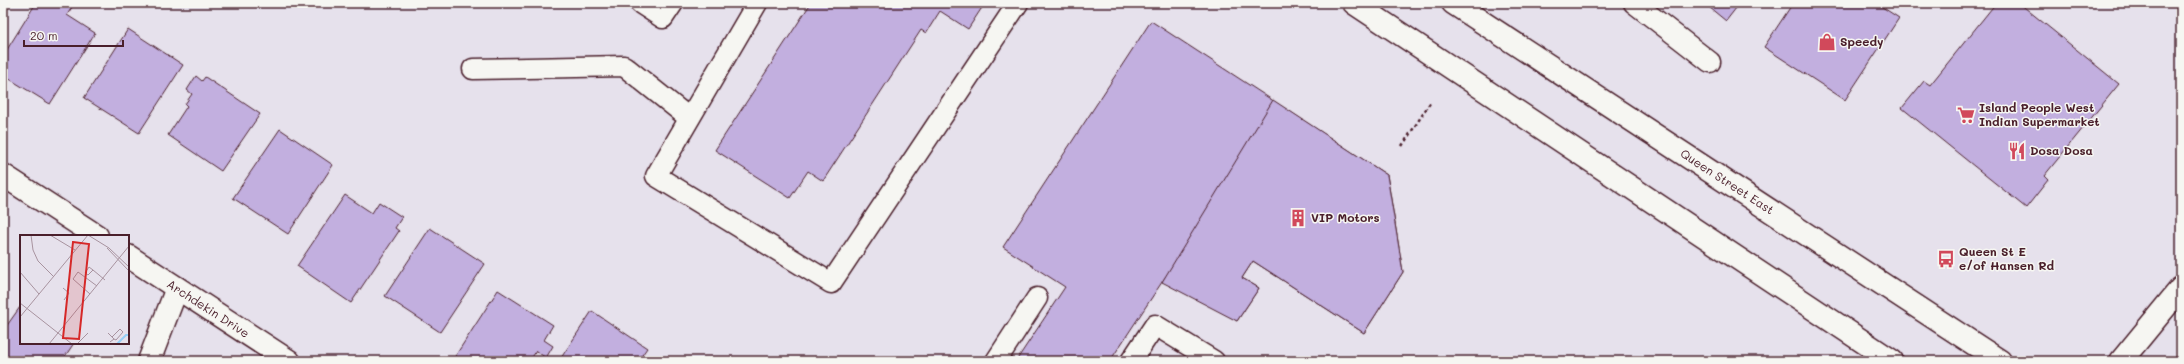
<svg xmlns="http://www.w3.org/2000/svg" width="2184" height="364" font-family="Mali,sans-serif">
<rect width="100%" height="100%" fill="#e6e1ec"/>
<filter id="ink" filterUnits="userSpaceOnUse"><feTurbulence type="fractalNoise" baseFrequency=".025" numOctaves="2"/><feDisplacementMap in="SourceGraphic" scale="8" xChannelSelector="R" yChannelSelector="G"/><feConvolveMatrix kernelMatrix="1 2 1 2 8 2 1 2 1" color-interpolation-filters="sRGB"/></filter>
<g filter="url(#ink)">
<g fill="#c2afdf" stroke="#4a1f2b">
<polygon points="36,3 73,3 74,4 67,15 95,33 50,104 3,75 3,56"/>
<polygon points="811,3 985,3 968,29 940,11 926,33 921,30 823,181 808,171 790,198 715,150"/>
<polygon points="1704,3 1740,3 1726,21"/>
<polygon points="1793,3 1876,3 1899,18 1845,100 1764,47"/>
<polygon points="1996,3 2019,3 2119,84 2044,176 2048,180 2026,208 1902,108 1924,81 1930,85"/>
<polygon points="1151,21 1387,175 1403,272 1364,333 1253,261 1242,278 1259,288 1237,321 1166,276 1110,361 1016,361 1065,287 1003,247"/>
<polygon points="128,29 183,65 139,133 84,98"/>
<polygon points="196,76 202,81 205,77 260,114 221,171 168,135 187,106 185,104 192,94 187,90"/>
<polygon points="1273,100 1387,175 1403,272 1364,333 1253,261 1242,278 1259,288 1237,321 1162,282"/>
<polygon points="280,129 333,165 288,234 233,198"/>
<polygon points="345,195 372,213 379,202 402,217 395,228 399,231 351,303 297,266"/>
<polygon points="430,228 485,264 440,332 385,296"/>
<polygon points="498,290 553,325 544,340 553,346 546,358 536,351 530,361 458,361 454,358"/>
<polygon points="20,307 21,343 74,343 62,361 11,361 3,355 3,331"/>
<polygon points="592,311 647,348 638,361 559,361"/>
</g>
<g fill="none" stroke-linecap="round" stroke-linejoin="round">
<g stroke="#4a1f2b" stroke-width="23">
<g id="lane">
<polyline points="640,3 663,18 673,3"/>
<polyline points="757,3 656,176 831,283 1018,3"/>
<polyline points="1634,3 1710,62"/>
<polyline points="473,69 624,66 689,118"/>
<polyline points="996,361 1037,298"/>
<polyline points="1131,361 1155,325 1214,361"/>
</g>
</g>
<g stroke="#4a1f2b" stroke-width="25">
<g id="street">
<polyline points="3,175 97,236"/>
<polyline points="128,256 289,361"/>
<polyline points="149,361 177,288"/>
<polyline points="2121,361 2181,288"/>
</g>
</g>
<g stroke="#4a1f2b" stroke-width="25">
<g id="secondary">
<polyline points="1354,3 1892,361"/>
<polyline points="1453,3 2000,361"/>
</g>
</g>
<polyline stroke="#4a1f2b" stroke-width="2.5" stroke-dasharray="3 3" stroke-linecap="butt" points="1402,146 1430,103"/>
<use href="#lane" stroke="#f6f6f2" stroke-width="20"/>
<use href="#street" stroke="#f6f6f2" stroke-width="22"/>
<use href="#secondary" stroke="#f6f6f2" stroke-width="22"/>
</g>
</g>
<defs>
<g id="shop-bare" transform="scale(1.38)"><path d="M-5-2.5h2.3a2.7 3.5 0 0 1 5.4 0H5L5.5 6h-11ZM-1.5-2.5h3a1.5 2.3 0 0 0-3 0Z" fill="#d1495b" stroke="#f6f6f2" stroke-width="2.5" paint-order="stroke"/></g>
<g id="supermarket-bare" transform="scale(1.38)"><path d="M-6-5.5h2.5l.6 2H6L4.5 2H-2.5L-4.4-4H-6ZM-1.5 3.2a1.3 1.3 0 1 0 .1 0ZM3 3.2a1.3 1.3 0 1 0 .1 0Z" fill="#d1495b" stroke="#f6f6f2" stroke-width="2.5" paint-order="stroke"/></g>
<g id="restaurant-bare" transform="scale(1.38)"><path d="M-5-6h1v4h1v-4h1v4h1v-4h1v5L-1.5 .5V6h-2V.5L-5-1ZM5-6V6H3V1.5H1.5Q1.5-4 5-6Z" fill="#d1495b" stroke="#f6f6f2" stroke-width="2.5" paint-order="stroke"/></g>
<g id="building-bare" transform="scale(1.38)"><path d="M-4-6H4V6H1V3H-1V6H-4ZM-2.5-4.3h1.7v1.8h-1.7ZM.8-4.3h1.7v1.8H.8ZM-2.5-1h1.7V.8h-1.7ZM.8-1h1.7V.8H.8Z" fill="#d1495b" stroke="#f6f6f2" stroke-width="2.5" paint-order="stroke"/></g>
<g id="bus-bare" transform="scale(1.38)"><path d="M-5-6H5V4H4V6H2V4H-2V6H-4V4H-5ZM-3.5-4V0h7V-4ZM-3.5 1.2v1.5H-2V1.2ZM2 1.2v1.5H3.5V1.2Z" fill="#d1495b" stroke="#f6f6f2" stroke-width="2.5" paint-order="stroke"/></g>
</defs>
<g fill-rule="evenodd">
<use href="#shop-bare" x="1827" y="42"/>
<use href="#supermarket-bare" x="1966" y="115"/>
<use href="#restaurant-bare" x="2017" y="151"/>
<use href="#building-bare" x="1298" y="218"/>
<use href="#bus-bare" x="1946" y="259"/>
</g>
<g text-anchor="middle" stroke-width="3" stroke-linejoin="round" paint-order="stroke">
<g font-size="12" font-weight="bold" fill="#4a1f2b" stroke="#f6f6f2" text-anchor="start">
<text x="1840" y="46">Speedy</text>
<text x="1979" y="112">Island People West<tspan x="1979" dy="14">Indian Supermarket</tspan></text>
<text x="2030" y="155">Dosa Dosa</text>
<text x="1311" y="222">VIP Motors</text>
<text x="1959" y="256">Queen St E<tspan x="1959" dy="14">e/of Hansen Rd</tspan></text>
</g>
<g font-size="12" fill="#4a1f2b" stroke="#f6f6f2">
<text transform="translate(1727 182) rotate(33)" y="4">Queen Street East</text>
<text transform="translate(208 309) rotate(33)" y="4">Archdekin Drive</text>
</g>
</g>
<g transform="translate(20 235)">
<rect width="109" height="109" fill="#e6e1ec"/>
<path fill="none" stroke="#98d0f7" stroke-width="2" d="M97,109L106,100H109"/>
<path fill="none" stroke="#a8939f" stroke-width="1" d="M11,0L13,15L18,26L34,42M30,0L55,15M68,0L89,13L109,32M87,13L109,36M73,35L68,40L65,38L69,32L73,35L85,45M0,37L19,59M43,53L49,58L44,65M70,59L53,44L58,37L77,51M0,68L52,109M0,82L68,0M88,98L94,104L90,107M92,102L100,94L103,97L96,105L94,104M29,109L109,11M57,109L68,98"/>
<path fill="#d62828" fill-opacity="0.15" stroke="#d62828" stroke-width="2" d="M53,7L69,9L59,104L43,103Z"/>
<rect width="109" height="109" fill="none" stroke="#4a1f2b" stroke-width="2"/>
</g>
<rect width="2184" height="364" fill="none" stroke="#f6f6f2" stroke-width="16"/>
<rect x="8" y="8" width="2168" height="348" fill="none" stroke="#4a1f2b" stroke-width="1.5" filter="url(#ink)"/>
<path d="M24 40v6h99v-6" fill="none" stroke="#4a1f2b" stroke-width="2"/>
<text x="30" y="40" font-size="12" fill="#4a1f2b" stroke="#f6f6f2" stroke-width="3" paint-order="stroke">20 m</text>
</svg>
